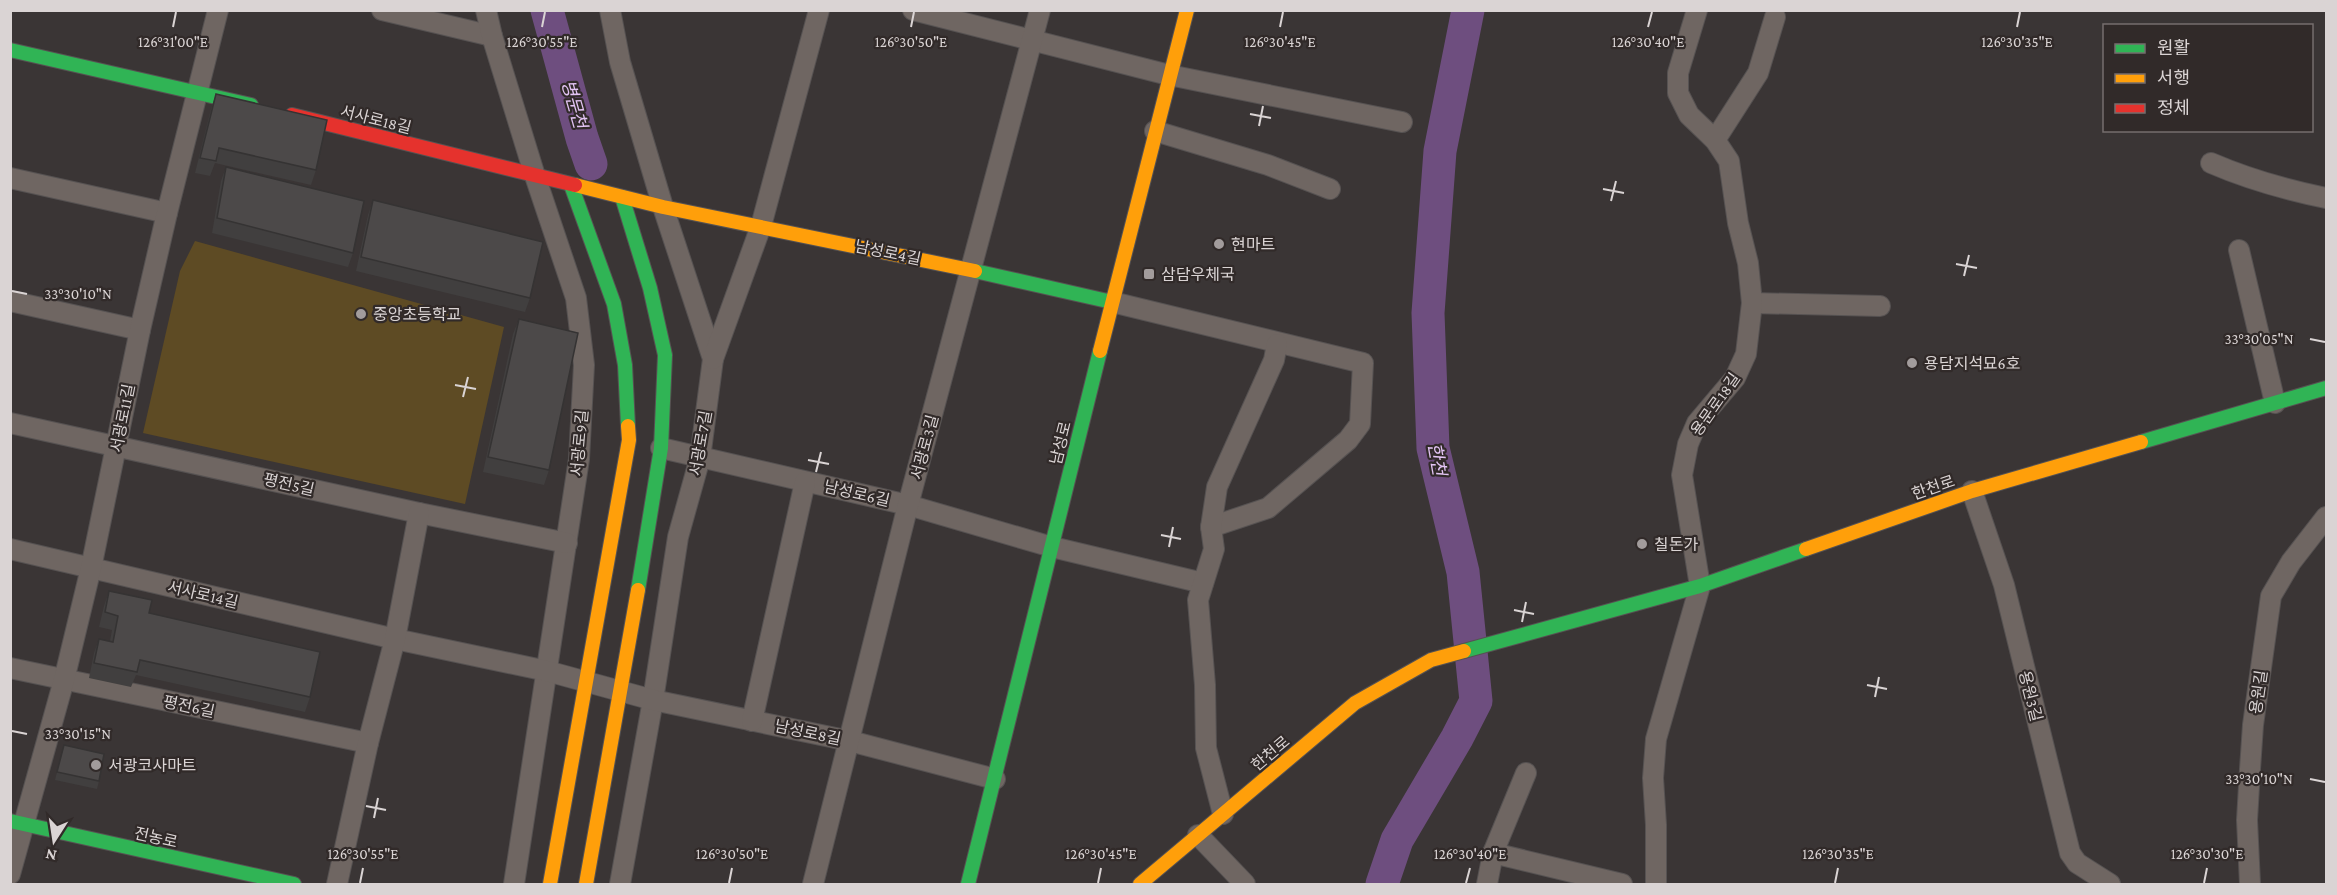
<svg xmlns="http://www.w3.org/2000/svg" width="2337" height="895" font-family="'Crimson Pro','Noto Sans KR',serif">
<rect width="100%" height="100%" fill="#3a3535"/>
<polygon fill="#5e4b24" points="195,241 504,327 465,504 143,433 180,271"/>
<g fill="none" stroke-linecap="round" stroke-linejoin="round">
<g stroke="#6e4e7f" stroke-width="33">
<polyline points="547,10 582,138 591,164"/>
<polyline points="1382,884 1397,840 1457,738 1476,701 1463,572 1433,448 1428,313 1440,151 1468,10"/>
</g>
<g stroke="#565252" stroke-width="22">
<g id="street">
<polyline points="382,10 492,36"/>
<polyline points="486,10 492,36 535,176 576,298 584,365 579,459 514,884"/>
<polyline points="610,10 620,62 663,207 713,359 700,458 678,537 653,700 620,884"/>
<polyline points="913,10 1169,75 1402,122"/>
<polyline points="1155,131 1268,165 1330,189"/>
<polyline points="1715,140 1758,73 1775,17"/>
<path d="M2211,163C2248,179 2287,190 2326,198"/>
<polyline points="10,178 167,213"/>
<polyline points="2239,250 2275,403"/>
<polyline points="10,301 140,330"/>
<polyline points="1112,302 1363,363 1360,424 1348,440 1268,508 1211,527"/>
<polyline points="1752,303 1880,306"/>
<polyline points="713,359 761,226 819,10"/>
<polyline points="10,423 419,513 567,543"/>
<polyline points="661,448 908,505 1052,547 1203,583"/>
<polyline points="1972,491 2004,585 2070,853 2077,863 2110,884"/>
<polyline points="10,549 395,639 547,671 653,700 850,741 995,779"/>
<polyline points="10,668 368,743"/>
<polyline points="752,721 805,482"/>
<polyline points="1223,814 1206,748 1205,685 1198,600 1214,549 1211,527 1217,487 1274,360 1277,344"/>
<polyline points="1198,835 1245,884"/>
<polyline points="1493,853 1622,884"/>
<polyline points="10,874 64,680 91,568 140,330 167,213 218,10"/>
<polyline points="337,884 368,743 395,639 419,513"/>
<polyline points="813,884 908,505 1040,10"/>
<polyline points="1487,884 1493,853 1526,773"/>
<polyline points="1656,884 1656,825 1653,778 1656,739 1700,586 1682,475 1688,444 1697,423 1735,378 1746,354 1752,303 1748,263 1738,223 1729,161 1715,140 1689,115 1678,93 1678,73 1697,10"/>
<polyline points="2250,884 2247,820 2250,769 2253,725 2271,596 2291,562 2326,517"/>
</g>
</g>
<g stroke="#565252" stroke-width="16">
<g id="fast">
<polyline points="10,50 251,105"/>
<polyline points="571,185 614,304 625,365 628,426"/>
<polyline points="622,197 650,288 665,355 661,448 638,590"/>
<polyline points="975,271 1112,302"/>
<polyline points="2141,442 2326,388"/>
<polyline points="1464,651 1700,586 1806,549"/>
<polyline points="10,821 294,884"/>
<polyline points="968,884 1100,351"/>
</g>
</g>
<g stroke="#565252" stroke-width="16">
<g id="slow">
<polyline points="575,185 663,207 975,271"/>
<polyline points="1100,351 1187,10"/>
<polyline points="1806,549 1972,491 2141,442"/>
<polyline points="550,884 629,440 628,426"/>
<polyline points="586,884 638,590"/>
<polyline points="1140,884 1355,703 1431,660 1464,651"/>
</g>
</g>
<g stroke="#565252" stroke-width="16">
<polyline id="jam" points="292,115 575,185"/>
</g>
<use href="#street" stroke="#6f6662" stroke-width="20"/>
<use href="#fast" stroke="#30b455" stroke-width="14"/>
<use href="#slow" stroke="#ff9f0a" stroke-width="14"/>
<use href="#jam" stroke="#e5322d" stroke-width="14"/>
</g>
<g fill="#413f3f">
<polygon points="216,94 316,170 311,185 215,163 210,176 195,173 211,109"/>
<polygon points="226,167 353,253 348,267 212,233 221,181"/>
<polygon points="373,200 530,298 525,312 356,271 368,215"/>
<polygon points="519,319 549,470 544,485 483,472 513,334"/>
<polygon points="109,591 149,613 310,697 305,712 136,675 131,687 89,678 94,653 99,639 110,641 112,630 99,627 104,606"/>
<polygon points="64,745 99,781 97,789 55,780"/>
</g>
<g fill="#4c4949" stroke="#353333" stroke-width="1.5">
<polygon points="216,94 327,120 316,170 219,148 216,161 200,158"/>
<polygon points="226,167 364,201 353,253 217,218"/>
<polygon points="373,200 543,242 530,298 361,257"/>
<polygon points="519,319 578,333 549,470 488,457"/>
<polygon points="109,591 152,600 149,613 320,652 310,697 140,660 137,672 94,663 99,639 113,642 118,616 105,612"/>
<polygon points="64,745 104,754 99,781 57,772"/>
</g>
<path fill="none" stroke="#dad4d4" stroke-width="2" d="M173,27L176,12M542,27L545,12M911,27L914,12M1280,27L1283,12M1648,27L1652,12M2017,27L2020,12M1250,114L1271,118M1259,126L1263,106M1603,189L1624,193M1611,201L1616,181M1956,264L1977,268M1964,276L1969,255M12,291L27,294M2310,339L2325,342M455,385L476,389M463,397L468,377M808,460L829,464M816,472L821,452M1161,535L1181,539M1169,547L1173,527M1514,610L1534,614M1522,622L1526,602M1867,685L1887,689M1875,697L1879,677M12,731L27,734M2310,779L2325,782M366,806L386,810M374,818L378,798M360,883L363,868M729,883L732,868M1098,883L1101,868M1466,883L1470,868M1835,883L1838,868M2204,883L2207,868"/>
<g fill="#a29c9c" stroke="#312a29" stroke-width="2">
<circle cx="1219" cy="244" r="6"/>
<rect x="1143" y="268" width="12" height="12" rx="3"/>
<circle cx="361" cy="314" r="6"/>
<circle cx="1912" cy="363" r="6"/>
<circle cx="1642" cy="544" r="6"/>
<circle cx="96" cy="765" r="6"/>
</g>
<g text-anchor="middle" stroke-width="4.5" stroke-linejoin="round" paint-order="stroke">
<g font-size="16" fill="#dad4d4" stroke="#312a29">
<text transform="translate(376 119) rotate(14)" y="6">서사로18길</text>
<text transform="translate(888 252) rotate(12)" y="6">남성로4길</text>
<text transform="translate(1715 404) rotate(-55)" y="6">용문로18길</text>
<text transform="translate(122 418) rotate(-79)" y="6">서광로11길</text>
<text transform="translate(579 443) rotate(-85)" y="6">서광로9길</text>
<text transform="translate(700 443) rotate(-80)" y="6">서광로7길</text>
<text transform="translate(1060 443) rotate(-76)" y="6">남성로</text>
<text transform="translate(924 447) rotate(-75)" y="6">서광로3길</text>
<text transform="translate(289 484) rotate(13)" y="6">평전5길</text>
<text transform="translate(1933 487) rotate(-19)" y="6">한천로</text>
<text transform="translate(857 493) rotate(13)" y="6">남성로6길</text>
<text transform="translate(203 594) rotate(13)" y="6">서사로14길</text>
<text transform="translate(2258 692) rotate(-82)" y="6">용원길</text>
<text transform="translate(2031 696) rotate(76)" y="6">용원3길</text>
<text transform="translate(189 706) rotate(12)" y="6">평전6길</text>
<text transform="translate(808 732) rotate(12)" y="6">남성로8길</text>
<text transform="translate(1270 753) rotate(-40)" y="6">한천로</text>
<text transform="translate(156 837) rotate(13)" y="6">전농로</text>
</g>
<g font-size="16" fill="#dad4d4" stroke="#312a29" text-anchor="start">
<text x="1231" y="250">현마트</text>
<text x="1161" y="280">삼담우체국</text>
<text x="373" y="320">중앙초등학교</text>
<text x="1924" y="369">용담지석묘6호</text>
<text x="1654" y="550">칠돈가</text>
<text x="108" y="771">서광코사마트</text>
</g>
<g font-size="18" font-style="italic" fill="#e3c4f4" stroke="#312a29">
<text transform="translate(574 104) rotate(74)" y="6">병문천</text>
<text transform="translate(1437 459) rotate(80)" y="6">한천</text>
</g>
</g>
<g font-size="15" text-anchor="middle" fill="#dad4d4" stroke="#312a29" stroke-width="4.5" stroke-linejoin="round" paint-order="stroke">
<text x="173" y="47">126°31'00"E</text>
<text x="542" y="47">126°30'55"E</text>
<text x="911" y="47">126°30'50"E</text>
<text x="1280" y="47">126°30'45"E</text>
<text x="1648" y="47">126°30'40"E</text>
<text x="2017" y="47">126°30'35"E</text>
<text x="78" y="299">33°30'10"N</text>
<text x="2259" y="344">33°30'05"N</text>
<text x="78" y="739">33°30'15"N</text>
<text x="2259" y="784">33°30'10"N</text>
<text x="363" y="859">126°30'55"E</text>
<text x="732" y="859">126°30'50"E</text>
<text x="1101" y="859">126°30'45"E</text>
<text x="1470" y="859">126°30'40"E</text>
<text x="1838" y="859">126°30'35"E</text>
<text x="2207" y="859">126°30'30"E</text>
</g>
<rect width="2337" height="895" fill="none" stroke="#dad4d4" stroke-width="24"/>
<rect x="2103" y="24" width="210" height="108" fill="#312a29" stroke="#756e6d" stroke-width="1.5"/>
<rect x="2115" y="44" width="30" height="9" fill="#30b455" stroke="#756e6d" stroke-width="1.5"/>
<text x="2157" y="54" font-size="18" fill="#dad4d4">원활</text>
<rect x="2115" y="74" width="30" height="9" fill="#ff9f0a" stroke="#756e6d" stroke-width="1.5"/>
<text x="2157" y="84" font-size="18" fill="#dad4d4">서행</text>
<rect x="2115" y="104" width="30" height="9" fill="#e5322d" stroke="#756e6d" stroke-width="1.5"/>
<text x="2157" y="114" font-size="18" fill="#dad4d4">정체</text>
<g transform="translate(54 841) rotate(192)" stroke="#312a29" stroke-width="4.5" paint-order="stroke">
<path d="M0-4.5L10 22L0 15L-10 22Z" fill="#dad4d4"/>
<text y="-9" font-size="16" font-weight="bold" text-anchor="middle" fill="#dad4d4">N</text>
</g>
</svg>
